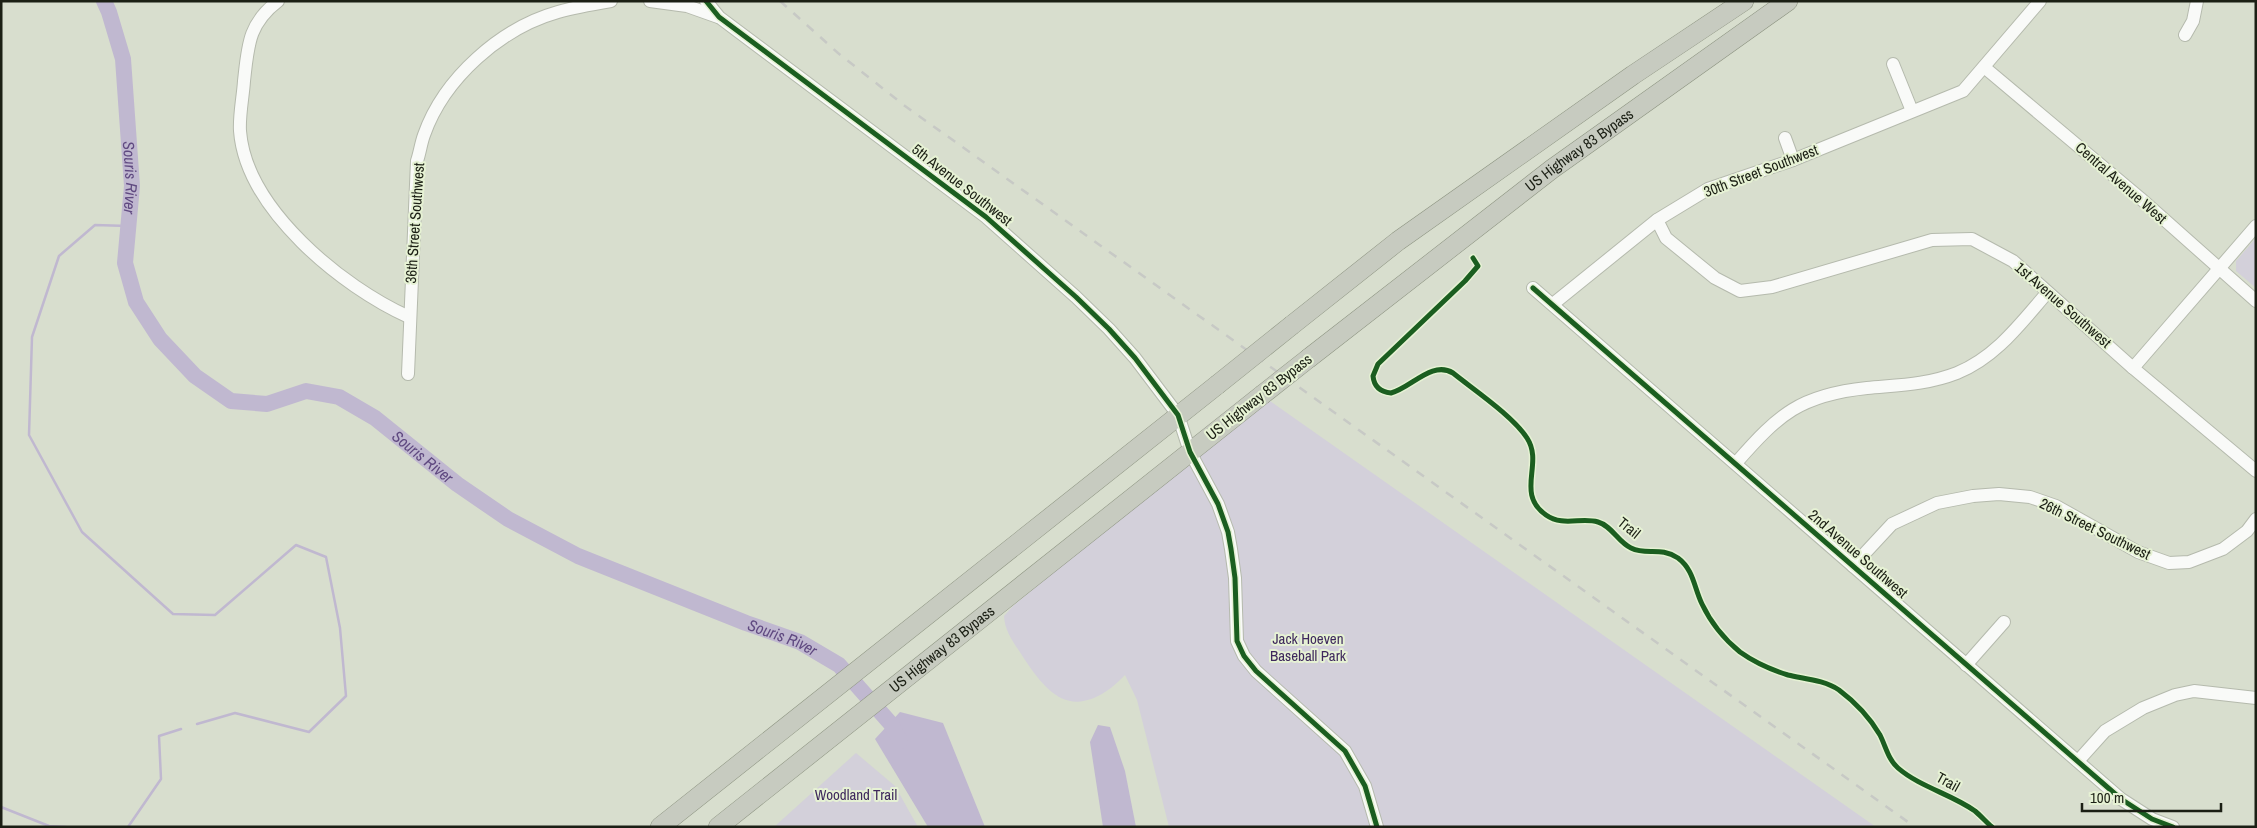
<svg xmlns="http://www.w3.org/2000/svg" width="2257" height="828" font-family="'Archivo Narrow',sans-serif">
<rect width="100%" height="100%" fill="#d8dece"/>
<g fill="#d3d0da">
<polygon points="2256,238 2256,288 2236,271 2236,261"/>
<path d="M1270,401L1876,827H1169L1137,700L1125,675C1121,679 1116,684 1111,688C1070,718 1048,694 1025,660C1016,645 1005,634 1004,616L1013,606L1183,465Z"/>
<polygon points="856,753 895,786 918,827 774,827"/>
</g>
<g fill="#c0b8d0">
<polygon points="900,712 943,723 985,827 928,827 875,739"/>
<polygon points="1098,725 1110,727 1125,771 1136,827 1103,827 1090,742"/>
</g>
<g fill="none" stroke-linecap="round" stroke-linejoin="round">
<g stroke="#c0b8d0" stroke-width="2.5">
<polyline points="128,226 95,225 59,256 32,337 29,435 82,532 173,614 215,615 296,545 326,557 340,628 346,696 309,732 235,713 197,724"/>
<polyline points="1,807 49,826 66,827"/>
<polyline points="128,827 161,779 159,736 181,729"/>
</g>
<path stroke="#c0b8d0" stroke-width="16" id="s1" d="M104,1L109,12L123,59L132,186L125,263L136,302L160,339L195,376L231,401L267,404L306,391L339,397L375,418L457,484L508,519L578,556L746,623L800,642L839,665L891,724L900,741"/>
<g stroke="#b5baad" stroke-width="14">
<g id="minor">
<path d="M278,1C248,24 248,46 244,81C243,97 239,115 240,131C246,209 342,287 409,317"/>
<polyline points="650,1 687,6 718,17"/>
<polyline points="706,1 719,17 986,217 1076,297 1109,329 1135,358 1178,415 1190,452 1218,504 1228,532 1231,549 1235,578 1237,641 1244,656 1256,671 1345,751 1365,786 1377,827"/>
<polyline points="2185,35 2193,21 2197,1"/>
<polyline points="1893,64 1912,111"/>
<polyline points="1984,67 2140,198 2256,301"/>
<polyline points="1785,138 1793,160"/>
<polyline points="1657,220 1666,238 1715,278 1740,291 1772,287 1932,240 1972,239 2013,261 2133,368 2256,471"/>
<polyline points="1533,288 2121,799 2152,819 2173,827"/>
<polyline points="1553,304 1657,220 1708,189 1793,160 1963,91 2040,1"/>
<polyline points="2133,368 2256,226"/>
<path d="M408,374L417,161C420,152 421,143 424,135C444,78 501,28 558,12C575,7 593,4 611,1"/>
<path d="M1736,463C1779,414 1800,395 1867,388C1898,385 1926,385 1957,373C1996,357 2020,324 2047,293"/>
<polyline points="1853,566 1892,524 1937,503 1973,496 1999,494 2030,497 2056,506 2138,552 2169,563 2189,562 2223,549 2247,531 2256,519"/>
<polyline points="1966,665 2004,622"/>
<polyline points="2078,761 2105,731 2143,708 2175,695 2194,691 2256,698"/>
</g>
</g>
<g stroke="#8d9481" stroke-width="20">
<g id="highway">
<polyline points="1292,325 1398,241 1633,75 1744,1"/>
<path id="s2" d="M1309,358L1552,169L1788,1"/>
<polyline points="660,827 1217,385"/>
<path id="s3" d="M718,827L1262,395"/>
</g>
</g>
<use href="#minor" stroke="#f9faf8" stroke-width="12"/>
<use href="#highway" stroke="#c7cbc0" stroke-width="19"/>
<polyline stroke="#c7c9c5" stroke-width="2.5" stroke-dasharray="9 9" stroke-linecap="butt" points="780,1 838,53 905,106 1915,827"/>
<g stroke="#8d9481" stroke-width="20" stroke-linecap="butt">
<g id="highway-bridge">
<polyline points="1217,385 1292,325"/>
<polyline points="1262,395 1309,358"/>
</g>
</g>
<use href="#highway-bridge" stroke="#c7cbc0" stroke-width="19"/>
<g stroke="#e6f2d4" stroke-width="8">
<g id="cycleway">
<polyline points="706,1 719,17 986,217 1076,297 1109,329 1135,358 1178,415 1190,452 1218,504 1228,532 1231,549 1235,578 1237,641 1244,656 1256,671 1345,751 1365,786 1377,827"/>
<path d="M1473,258L1478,266L1465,281L1378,364L1373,376C1374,387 1381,392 1391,393C1411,388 1432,360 1453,373C1474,390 1513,416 1527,438C1544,464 1515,493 1546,515C1563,527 1581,517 1598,522C1612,526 1618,542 1631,548C1647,556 1660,546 1678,558C1694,570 1694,588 1702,604C1711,623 1724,639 1740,652C1754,662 1772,670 1788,675C1805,679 1824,680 1839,690C1855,702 1870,718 1880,735C1886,747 1888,759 1898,768C1920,787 1951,794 1975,811C1981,816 1986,822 1992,827"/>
<polyline points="1533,288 2121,799 2152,819 2173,827"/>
</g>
</g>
<use href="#cycleway" stroke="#1b5e20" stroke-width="5"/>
</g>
<g text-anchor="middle" stroke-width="4" stroke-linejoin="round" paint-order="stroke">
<g font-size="15" fill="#1b1f14" stroke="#e6f2d4">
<text dy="5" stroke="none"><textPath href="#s2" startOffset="341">US Highway 83 Bypass</textPath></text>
<text transform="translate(1761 171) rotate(-21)" y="5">30th Street Southwest</text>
<text transform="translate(2121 183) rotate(41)" y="5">Central Avenue West</text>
<text transform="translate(962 185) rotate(38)" y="5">5th Avenue Southwest</text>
<text transform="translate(415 223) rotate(-86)" y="5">36th Street Southwest</text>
<text transform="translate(2063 305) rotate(41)" y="5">1st Avenue Southwest</text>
<text transform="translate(1259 397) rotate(-38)" y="5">US Highway 83 Bypass</text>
<text transform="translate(1629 528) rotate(39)" y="5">Trail</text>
<text transform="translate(2095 529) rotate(26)" y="5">26th Street Southwest</text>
<text transform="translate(1858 554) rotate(41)" y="5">2nd Avenue Southwest</text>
<text dy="5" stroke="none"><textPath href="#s3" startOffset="286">US Highway 83 Bypass</textPath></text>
<text transform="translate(1948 782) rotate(29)" y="5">Trail</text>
</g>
<g font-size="15" fill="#3f295d" stroke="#e6f2d4">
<text x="1308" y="644">Jack Hoeven<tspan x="1308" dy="17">Baseball Park</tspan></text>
<text x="856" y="800">Woodland Trail</text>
</g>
<g font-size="16" font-style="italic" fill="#604a81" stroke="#e6f2d4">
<text dy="6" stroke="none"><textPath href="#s1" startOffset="180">Souris River</textPath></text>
<text dy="6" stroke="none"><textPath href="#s1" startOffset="659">Souris River</textPath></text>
<text dy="6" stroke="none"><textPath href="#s1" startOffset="1064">Souris River</textPath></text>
</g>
</g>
<rect width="2257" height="828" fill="none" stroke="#1b1f14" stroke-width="5"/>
<path d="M2082 803v8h139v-8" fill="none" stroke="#1b1f14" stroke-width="2.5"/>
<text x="2090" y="803" font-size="15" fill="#1b1f14" stroke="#e6f2d4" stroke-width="4" paint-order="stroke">100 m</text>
</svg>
